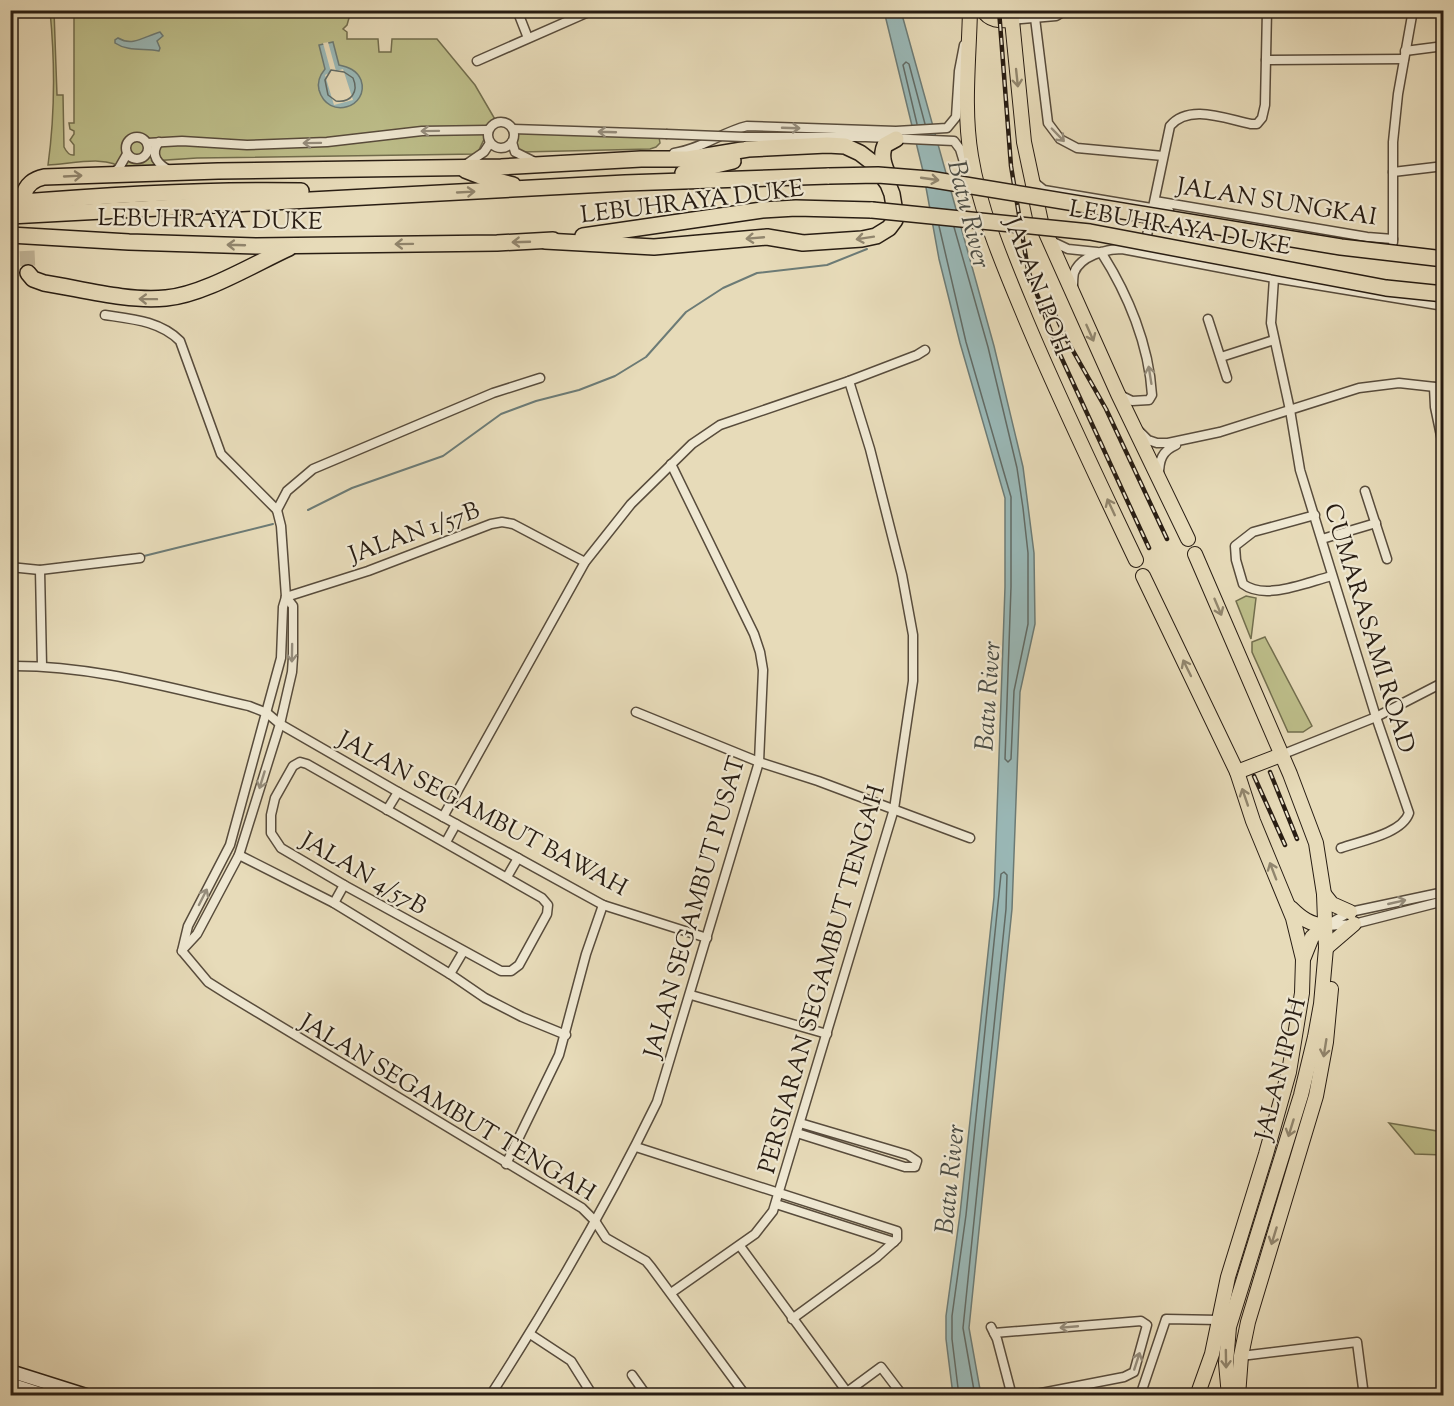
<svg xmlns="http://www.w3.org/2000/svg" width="1454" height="1406" font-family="'Sorts Mill Goudy',serif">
<rect width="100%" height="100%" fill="#e7dbb9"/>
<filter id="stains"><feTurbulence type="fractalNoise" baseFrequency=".00333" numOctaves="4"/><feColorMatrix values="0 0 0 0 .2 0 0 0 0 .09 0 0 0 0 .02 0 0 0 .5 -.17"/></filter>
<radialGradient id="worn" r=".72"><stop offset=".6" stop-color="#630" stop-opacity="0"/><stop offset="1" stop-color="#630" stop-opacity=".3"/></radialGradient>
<g fill="#bdbe8a" stroke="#726e4e" stroke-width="1.5">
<path d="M50,11H54L57,95H63L64,147C66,151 69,156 74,155V145L70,140L74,134V131L70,129L69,123H74V11H351L347,25L343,29L347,32V39H378L379,52H391L392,39H437L475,85L496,121L488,131L477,154L197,158L152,161L160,169H123C107,154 67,165 48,165C55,114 55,62 50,11Z"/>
<polygon points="516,131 659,137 660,143 656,147 650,149 522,152 518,150 515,141"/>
<polygon points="1246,596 1256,598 1251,639 1236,601"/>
<polygon points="1265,637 1312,726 1303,732 1288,732 1252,652 1252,642"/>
<polygon points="1389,1123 1443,1132 1443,1155 1415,1154"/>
</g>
<g fill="#9ab9b8" stroke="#6c7b76" stroke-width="1.5">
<polygon points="884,11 901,11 994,346 1023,467 1034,553 1035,624 1020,692 1012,909 969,1328 981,1395 953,1395 946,1339 946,1316 960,1214 994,897 1005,587 1005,498 960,343 939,259 923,171"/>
<path d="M160,32L163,36L157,41L160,48L159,51C145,48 128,52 115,43V40L118,38C133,47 145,36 160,32Z"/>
<path d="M333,42L339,65C348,67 357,70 361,80C370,107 328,121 319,90C317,82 320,75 325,69L319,45Z"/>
</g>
<polygon fill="#e7dbb9" points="328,42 336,71 343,69 353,100 334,105 325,75 331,72 323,43"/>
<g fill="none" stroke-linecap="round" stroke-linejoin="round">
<g stroke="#616b66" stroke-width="1.5">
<path d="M331,70L344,72L353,78C359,92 351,103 336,101L328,95L325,80Z"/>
<polyline points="917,124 903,65 906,62 909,64 925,124"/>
<polyline points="939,226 966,342 1011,497 1011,587 1005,759 1008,762 1011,759 1014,691 1028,624 1028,553 1023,508 1017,468 988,347 954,227"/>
<polyline points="959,1396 952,1339 952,1316 966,1215 1001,874 1004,872 1007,875 1006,909 963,1328 975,1396"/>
</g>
<g stroke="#6c7b76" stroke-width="2">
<polyline points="308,510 352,488 443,456 501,414 536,401 579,390 615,376 646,357 686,312 723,288 757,273 827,265 867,249"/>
<polyline points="144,556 273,524"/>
</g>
<polyline stroke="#c1b598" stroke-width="15" stroke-dasharray="15 8" stroke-linecap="butt" points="25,205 28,273"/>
<g stroke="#584c3c" stroke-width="11">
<g id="street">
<polyline points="517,10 528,38"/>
<polyline points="1035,18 1048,123 1060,139 1077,148 1163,156"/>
<polyline points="1011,20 1056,16 1066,10"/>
<polyline points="1405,51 1444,46"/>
<polyline points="1266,60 1404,59"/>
<polyline points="477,61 593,10"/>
<circle cx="501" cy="135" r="13"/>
<polyline points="513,129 666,134"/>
<circle cx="137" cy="148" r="11"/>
<polyline points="744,137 866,137 954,141 960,149 970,182"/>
<path d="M159,142C149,155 158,165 171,171"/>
<polyline points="512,142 515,152 535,162"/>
<polyline points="147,143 182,141 247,145 327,142 422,131 488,130"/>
<path d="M674,153C701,149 722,132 747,126L896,131L947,128L956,117L959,71L964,45"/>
<polyline points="465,165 484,152 490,143"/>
<polyline points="1393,172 1444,166"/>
<polyline points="112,174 119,168 127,154"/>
<polyline points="1034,182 1044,190 1169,211"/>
<polyline points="1155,201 1367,237 1393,239"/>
<polyline points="1049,240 1068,249 1097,252"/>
<polyline points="1393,242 1393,142 1398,94 1413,10"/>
<path d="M1145,245L1170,126C1189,103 1226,119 1251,124H1257L1262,118L1265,105L1267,10"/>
<path d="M1101,252C1128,294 1149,345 1152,395L1149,400L1132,401L1118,394"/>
<path d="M1274,278L1271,323L1290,410L1300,470L1376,717L1409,813C1402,834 1360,841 1341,848"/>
<path d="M1073,288C1073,284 1073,277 1074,273C1080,256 1106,249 1122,249L1274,278L1444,306"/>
<path d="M105,315C132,319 160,321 180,341L221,454L277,510L281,526L286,597L283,607L281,658L230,845L188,926L182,951"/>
<polyline points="1208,319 1227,378"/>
<polyline points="1221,357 1274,340"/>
<polyline points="1434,387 1435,407 1444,450"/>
<polyline points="1139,431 1148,440 1157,443 1168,443 1220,432 1359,388 1399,383 1444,388"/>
<path d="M1159,475C1159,460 1162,451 1176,445"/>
<polyline points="1365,491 1387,559"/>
<polyline points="277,510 287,491 313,469 493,393 540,378"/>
<path d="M1315,515L1253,532L1235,546L1236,560L1243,584C1265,601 1307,582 1332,576"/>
<polyline points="1322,539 1376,523"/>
<polyline points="10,567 40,570 140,558"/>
<polyline points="40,570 42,666"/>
<polyline points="286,597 368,571 491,524 502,522 513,524 585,562"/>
<path d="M10,666C92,665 170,688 249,706L267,713L280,724L398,792L603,905L707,938"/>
<polyline points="636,712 759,762 818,781 970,838"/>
<polyline points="1281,755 1376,717 1444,682"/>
<polygon points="300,762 307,764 542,898 548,905 547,914 519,965 511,971 501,971 344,885 281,848 271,833 271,815 275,798 293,766"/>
<polyline points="387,810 398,792"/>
<polyline points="443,817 585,562 631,504 692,444 720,425 849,381 917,355 925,350"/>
<polyline points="446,842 456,824"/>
<polyline points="239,855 334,903 450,974 485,998 522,1017 566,1035"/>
<polyline points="507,877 518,858"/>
<polyline points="334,903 344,885"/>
<polyline points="1325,926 1350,912 1444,892"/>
<polyline points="1327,926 1354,924 1444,901"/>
<polyline points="184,948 197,934 239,855 280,724 292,672 293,657 293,606 286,597"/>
<polyline points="182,951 208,982 227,994 582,1208 595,1221 606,1238 646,1261 651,1267 746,1396"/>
<polyline points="450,974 463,952"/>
<polyline points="691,995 827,1034"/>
<polyline points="797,1133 905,1167 915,1167 917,1161 908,1155 800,1123"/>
<polyline points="636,1147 897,1231 897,1239 877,1257 792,1319"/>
<polyline points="506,1164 559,1055 586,954 603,905"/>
<polyline points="776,1204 894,1242"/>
<polyline points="740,1246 847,1392"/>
<polyline points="671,1293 755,1234 773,1211 894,809 913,681 913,635 902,575 870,449 849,381"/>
<polyline points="991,1327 997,1339 1012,1396"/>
<polyline points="994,1333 1141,1321 1147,1325 1134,1372 1124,1377 1026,1396"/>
<polyline points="530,1334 571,1361 593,1396"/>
<polyline points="1241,1356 1357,1342 1364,1396"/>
<polyline points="632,1375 647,1396"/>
<polyline points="843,1395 881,1367 903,1396"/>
<path d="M490,1396C551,1301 608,1203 657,1102L759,762L763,670L760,652L754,634L671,464"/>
<polyline points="1140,1396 1166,1319 1219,1320"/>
</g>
</g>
<g stroke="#281d13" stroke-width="15">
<g id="secondary">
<polyline points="10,1371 89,1396"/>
<polyline points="10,1384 47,1396"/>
</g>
</g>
<g stroke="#281d13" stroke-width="16">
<g id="primary">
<path d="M970,10C969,59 963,108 971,156C980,212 1004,267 1026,320C1060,401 1098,480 1136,560"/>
<path d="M983,10C989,21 1000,21 1011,20"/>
<polyline points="1011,10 1024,142 1041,222 1118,394 1188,539"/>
<polyline points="1195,554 1290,774 1316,843 1324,894 1326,948 1321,1004 1315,1037 1301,1095 1229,1327 1226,1363 1229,1396"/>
<polyline points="1143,576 1237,772 1253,821 1293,918 1303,959 1302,993 1289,1072 1266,1154 1228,1277 1212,1354 1197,1396"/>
<polyline points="1237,772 1281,755"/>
<polyline points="1324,894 1332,904 1350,912"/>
<path d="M1291,908C1302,919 1310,924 1325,926"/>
<polyline points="1326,948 1354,924"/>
<polyline points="1304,957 1312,937 1325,926"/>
<polyline points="1238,1396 1241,1356 1248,1322 1316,1096 1326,1042 1331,989"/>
</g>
</g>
<g stroke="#281d13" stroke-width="18">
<g id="highway">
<polyline points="465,170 483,177 513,185"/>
<polyline points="683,173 733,161"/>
<path d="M889,177C884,166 880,156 885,145L896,139"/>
<path d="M24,195C26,185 34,179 44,177L218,171L501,167L641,159H688L748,149L827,145L845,146L860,153L873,163L888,184L892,194L895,212V220L889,228L876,236L862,239L803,243L767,237L654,247L545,241"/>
<path d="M10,203C107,195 204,189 301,191"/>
<polyline points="10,216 625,183 829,176"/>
<polyline points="10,235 129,242 256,246 497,243 553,240"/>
<polyline points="583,236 762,210 796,208 872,210"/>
<path d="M28,273L33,279L44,283C82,289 128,302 166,298C203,295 254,264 289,248"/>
</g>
</g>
<use href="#street" stroke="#efe8d2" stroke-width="8"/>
<use href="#secondary" stroke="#efe8d2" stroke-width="12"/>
<use href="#primary" stroke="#e7dbb9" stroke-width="14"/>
<use href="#highway" stroke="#e7dbb9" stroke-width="15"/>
<g stroke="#281d13" stroke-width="4.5">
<g id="rail">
<polyline points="999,10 1011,166 1028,270 1057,348 1149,548"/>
<polyline points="1051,306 1068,342 1106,409 1167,539"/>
<polyline points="1270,772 1297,839"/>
<polyline points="1254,776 1285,845"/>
</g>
</g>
<use href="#rail" stroke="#efe8d2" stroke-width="2" stroke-dasharray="7" stroke-linecap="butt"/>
<g stroke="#584c3c" stroke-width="11" stroke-linecap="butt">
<polyline id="street-bridge" points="666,134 744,137"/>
</g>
<g stroke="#281d13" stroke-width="18" stroke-linecap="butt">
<g id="highway-bridge">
<polyline points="829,176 878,175 929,179 1341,247 1444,259"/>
<polyline points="872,210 1090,232 1386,288 1444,294"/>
</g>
</g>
<use href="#street-bridge" stroke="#efe8d2" stroke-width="8"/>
<use href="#highway-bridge" stroke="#e7dbb9" stroke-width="15"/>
</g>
<defs><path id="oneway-shaft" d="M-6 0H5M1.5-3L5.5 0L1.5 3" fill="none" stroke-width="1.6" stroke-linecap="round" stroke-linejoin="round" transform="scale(1.5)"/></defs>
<g stroke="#91866e">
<use href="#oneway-shaft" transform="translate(1017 78) rotate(84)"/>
<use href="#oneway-shaft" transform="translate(73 176) rotate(-3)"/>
<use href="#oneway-shaft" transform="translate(930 179) rotate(8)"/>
<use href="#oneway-shaft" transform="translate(466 192) rotate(-3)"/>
<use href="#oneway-shaft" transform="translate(755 238) rotate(175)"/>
<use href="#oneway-shaft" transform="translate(865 238) rotate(171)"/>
<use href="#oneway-shaft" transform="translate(521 242) rotate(178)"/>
<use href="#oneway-shaft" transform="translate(404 244) rotate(179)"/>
<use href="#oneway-shaft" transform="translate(236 245) rotate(-178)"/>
<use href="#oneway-shaft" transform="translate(148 299) rotate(-179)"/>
<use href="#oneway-shaft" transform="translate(1090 333) rotate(66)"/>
<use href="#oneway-shaft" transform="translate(1111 507) rotate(-115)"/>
<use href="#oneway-shaft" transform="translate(1218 607) rotate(67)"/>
<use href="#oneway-shaft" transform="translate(1187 668) rotate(-116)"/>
<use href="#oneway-shaft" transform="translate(1245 797) rotate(-109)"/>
<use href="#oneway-shaft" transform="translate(1273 871) rotate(-111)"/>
<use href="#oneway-shaft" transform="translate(1325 1048) rotate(99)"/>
<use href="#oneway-shaft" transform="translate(1291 1128) rotate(107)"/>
<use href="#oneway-shaft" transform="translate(1274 1236) rotate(107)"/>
<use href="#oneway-shaft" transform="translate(1226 1359) rotate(89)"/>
</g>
<g stroke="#958d7c">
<use href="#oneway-shaft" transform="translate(791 128) rotate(2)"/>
<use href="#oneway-shaft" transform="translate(430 131) rotate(179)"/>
<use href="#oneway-shaft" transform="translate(607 132) rotate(-178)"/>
<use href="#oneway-shaft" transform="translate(1058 135) rotate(46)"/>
<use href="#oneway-shaft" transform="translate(312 143) rotate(179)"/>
<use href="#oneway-shaft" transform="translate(1150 375) rotate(-99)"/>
<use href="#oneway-shaft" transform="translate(292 653) rotate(91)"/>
<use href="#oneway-shaft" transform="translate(262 780) rotate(107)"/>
<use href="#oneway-shaft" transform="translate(203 897) rotate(-63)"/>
<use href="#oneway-shaft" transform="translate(1397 902) rotate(-13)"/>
<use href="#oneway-shaft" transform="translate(1069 1327) rotate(175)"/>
<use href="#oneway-shaft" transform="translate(1137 1361) rotate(-72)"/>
</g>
<g text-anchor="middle" stroke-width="4.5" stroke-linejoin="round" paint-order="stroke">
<g font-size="24" fill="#281d13" stroke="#efe8d2">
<text transform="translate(692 201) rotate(-7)" y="8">LEBUHRAYA DUKE</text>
<text transform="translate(1277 201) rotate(9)" y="8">JALAN SUNGKAI</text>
<text transform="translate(210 219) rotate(1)" y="8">LEBUHRAYA DUKE</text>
<text transform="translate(1180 227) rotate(10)" y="8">LEBUHRAYA DUKE</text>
<text transform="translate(1038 286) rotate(69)" y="8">JALAN IPOH</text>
<text transform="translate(414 532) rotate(-20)" y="8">JALAN 1/57B</text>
<text transform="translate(1370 628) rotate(73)" y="8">CUMARASAMI ROAD</text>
<text transform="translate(483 813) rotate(28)" y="8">JALAN SEGAMBUT BAWAH</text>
<text transform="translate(364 873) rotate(30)" y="8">JALAN 4/57B</text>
<text transform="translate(694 907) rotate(-74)" y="8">JALAN SEGAMBUT PUSAT</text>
<text transform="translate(821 979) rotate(-74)" y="8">PERSIARAN SEGAMBUT TENGAH</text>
<text transform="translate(1280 1069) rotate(-76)" y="8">JALAN IPOH</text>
<text transform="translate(448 1107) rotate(31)" y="8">JALAN SEGAMBUT TENGAH</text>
</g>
<g font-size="26" font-style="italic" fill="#4a4c45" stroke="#efe8d2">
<text transform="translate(970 214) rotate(76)" y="9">Batu River</text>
<text transform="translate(987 696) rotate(-86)" y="9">Batu River</text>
<text transform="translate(949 1179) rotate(-84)" y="9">Batu River</text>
</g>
</g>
<rect width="1454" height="1406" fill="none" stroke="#e7dbb9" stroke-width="36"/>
<rect x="12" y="12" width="1430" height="1382" fill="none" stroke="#281d13" stroke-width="3"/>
<rect x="18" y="18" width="1418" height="1370" fill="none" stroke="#281d13" stroke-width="1.5"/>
<rect width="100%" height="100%" filter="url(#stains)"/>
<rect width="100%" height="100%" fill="url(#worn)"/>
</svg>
